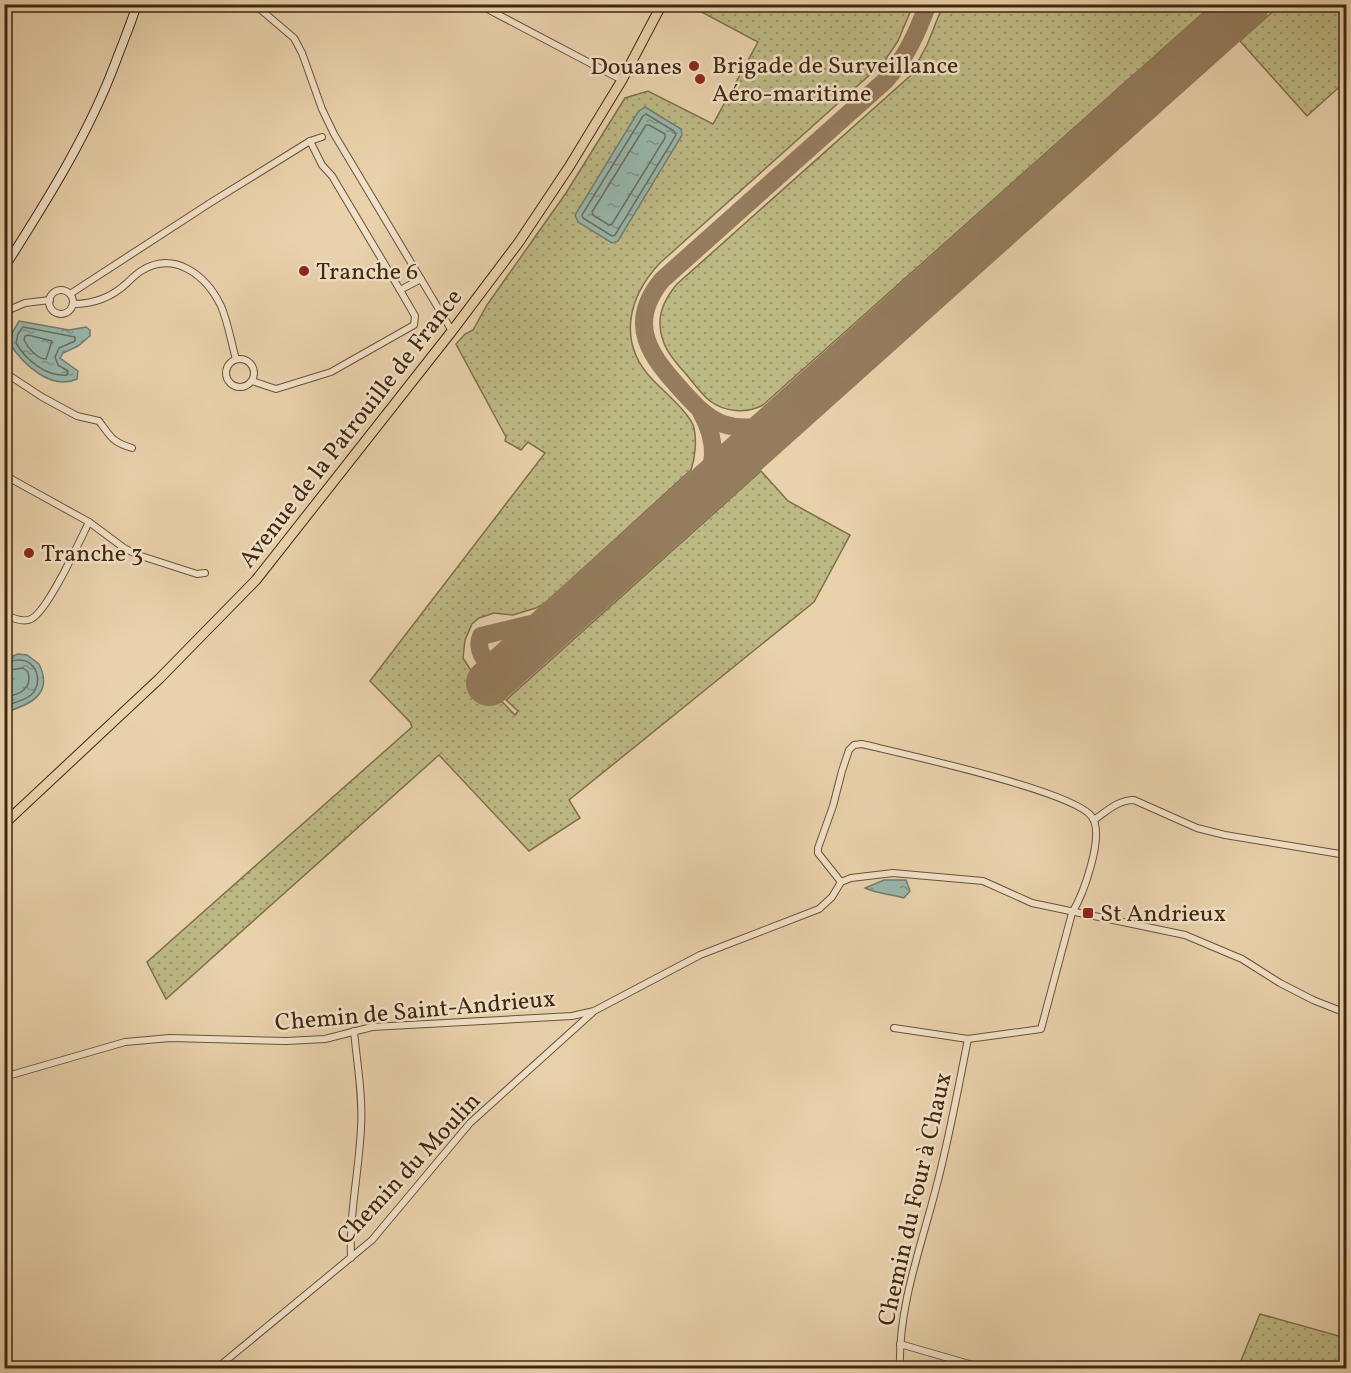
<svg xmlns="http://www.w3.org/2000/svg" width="1351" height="1373" font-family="Vollkorn,serif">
<defs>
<pattern id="grass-dots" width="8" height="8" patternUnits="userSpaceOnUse" patternTransform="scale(1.5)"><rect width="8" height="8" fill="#bdb984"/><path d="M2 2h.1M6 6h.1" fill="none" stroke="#9b966a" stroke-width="1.8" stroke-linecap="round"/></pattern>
<pattern id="water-ripples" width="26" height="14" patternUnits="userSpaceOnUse" patternTransform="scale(1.5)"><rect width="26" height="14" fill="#97b7ad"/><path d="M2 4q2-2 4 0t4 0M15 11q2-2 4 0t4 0" fill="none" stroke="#7d958b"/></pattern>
</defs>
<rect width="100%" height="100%" fill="#e8d1ab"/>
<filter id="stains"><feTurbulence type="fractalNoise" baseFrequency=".00333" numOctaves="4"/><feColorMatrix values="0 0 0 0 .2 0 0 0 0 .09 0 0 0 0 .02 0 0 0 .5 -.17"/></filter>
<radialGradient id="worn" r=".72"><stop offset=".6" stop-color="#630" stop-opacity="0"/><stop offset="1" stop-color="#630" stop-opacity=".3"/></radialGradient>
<g fill="url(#grass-dots)" stroke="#7e704a" stroke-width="1.5">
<path d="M693,5H913L898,41L884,62L660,263C628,297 617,342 652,379C662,390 691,414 694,428C697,441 695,458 691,470L544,604L536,608L513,615L494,613L479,618L472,624L465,640L463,658L470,669L515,715L518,711L506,700L761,471L788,501L850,535L814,602L569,800L580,818L529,851L439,755L166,999L147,962L412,727L410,722L370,681L545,453L528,442L521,450L505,441L506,437L456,344L465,334L473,330L487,305L566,193L625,98L648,91L713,124L758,42L692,7Z"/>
<path d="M943,5H1212L763,405C747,414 724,412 710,401C701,394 693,382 685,373C672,358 661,346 660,325C659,309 667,296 677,284L910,76L927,45Z"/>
<polygon points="1280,5 1346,5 1346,81 1307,116 1240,41"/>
<polygon points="1260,1314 1346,1338 1346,1368 1238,1368"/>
</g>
<g fill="url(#water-ripples)" stroke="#747d6e" stroke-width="1.5">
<polygon points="645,107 681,129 682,135 618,241 612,243 578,222 575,215 638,112"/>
<path d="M19,321L69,330L86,327L90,330V336L78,346L63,353L60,358L78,371L77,379C51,391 23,364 10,344L12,333Z"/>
<path d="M18,654L27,655L39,664C54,694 30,705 5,712V659Z"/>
<path d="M884,880H906L910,891L904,898C891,894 878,894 865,888Z"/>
</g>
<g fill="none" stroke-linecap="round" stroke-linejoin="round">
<g stroke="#6c6f5e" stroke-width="1.5">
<polygon points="646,114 674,131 676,135 615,235 612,236 583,218 582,215 643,116"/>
<polygon points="646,125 649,125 665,134 665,138 612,224 609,225 593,215 592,212"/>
<path d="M23,327L75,337V341L59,348L55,357L58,365L68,371L67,375C46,377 26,360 16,343L18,334Z"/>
<path d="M28,335L52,341L46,359C37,359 28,348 24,340L25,336Z"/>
<path d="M4,663C9,663 13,660 18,660C37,659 44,683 31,695C24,701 13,703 4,706"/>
<path d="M4,671L23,668L28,672C33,690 19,694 4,698"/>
</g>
<g stroke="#947c5d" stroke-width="18">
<path d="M786,417C767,427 744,431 723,424C707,418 695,405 684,393C651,357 625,325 662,280L885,81C907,56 916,35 928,4"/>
<path d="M698,497C717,468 718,442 701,412"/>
<path d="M508,667C490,672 474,652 481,636L556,618L570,611"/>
</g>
<polyline stroke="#947c5d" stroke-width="46" points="489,683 1247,4"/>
<g stroke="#6a5236" stroke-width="8">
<g id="street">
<polyline points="254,4 294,38 302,53 322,109 334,134 452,331"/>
<polyline points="478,4 622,80"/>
<polyline points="400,290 421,279"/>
<circle cx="61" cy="302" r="12"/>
<polyline points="70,294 210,203 310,141 322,137"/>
<path d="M73,304C94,304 111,298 127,283C131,279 135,275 141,271C174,250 206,275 221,306C228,322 231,342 236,359"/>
<polyline points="4,312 25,303 50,300"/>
<circle cx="240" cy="373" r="14"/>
<path d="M4,372L42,397L77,416L99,421C111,437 112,442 132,448"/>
<polyline points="252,381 276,389 331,372 414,325 415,316 400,290 332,176 322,165 310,141"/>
<polyline points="4,475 89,522 124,548 138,555 197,574 205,573"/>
<path d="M4,614C12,618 23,623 31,619C48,611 79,542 89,522"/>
<path d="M1094,820C1107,811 1118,800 1134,800L1197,828L1225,835L1346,855"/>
<path d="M841,882L818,853V848L833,806L842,771L849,750L854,745L862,744C899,753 1075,791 1092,817C1105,836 1083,895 1072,913L1041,1029L968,1039L894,1028"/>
<polyline points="4,1077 125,1042 170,1038 286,1041 325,1039 372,1027 572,1016 594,1011 700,955 819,909 832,897 841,882 851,878 893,873 983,881 1032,903 1185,935 1242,959 1280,983 1313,1000 1346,1013"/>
<path d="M351,1258C349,1215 359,1171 361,1128C363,1096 357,1063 354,1031"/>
<polyline points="900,1344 983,1368"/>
<polyline points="217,1368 372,1240 470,1123 592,1013"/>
<path d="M900,1368C898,1307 921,1247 936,1188C949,1139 958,1089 968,1039"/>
</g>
</g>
<g stroke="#40270f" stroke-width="10">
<path id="secondary" d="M4,268C46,202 89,134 116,61C123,42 131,24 137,4"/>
</g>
<g stroke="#40270f" stroke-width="11">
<polyline id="primary" points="4,824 159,679 256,580 452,331 519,242 569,167 622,80 662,4"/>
</g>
<use href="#street" stroke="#f0e1c8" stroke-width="6"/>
<use href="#secondary" stroke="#f0e1c8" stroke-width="8"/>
<use href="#primary" stroke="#e8d1ab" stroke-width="9"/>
</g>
<g fill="#8f2418" stroke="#f0e1c8" stroke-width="2">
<circle cx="694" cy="66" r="6"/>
<circle cx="700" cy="79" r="6"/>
<circle cx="304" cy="271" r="6"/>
<circle cx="29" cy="553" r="6"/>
<rect x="1082" y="907" width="12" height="12" rx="3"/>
</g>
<g text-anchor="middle" stroke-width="5" stroke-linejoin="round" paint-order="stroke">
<g font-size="24" fill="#40270f" stroke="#f0e1c8" text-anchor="start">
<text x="712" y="73">Brigade de Surveillance<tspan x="712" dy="28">Aéro-maritime</tspan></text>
<text x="682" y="74" text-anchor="end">Douanes</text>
<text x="316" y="279">Tranche 6</text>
<text x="41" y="561">Tranche 3</text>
<text x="1100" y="921">St Andrieux</text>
</g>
<g font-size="24" fill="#40270f" stroke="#f0e1c8">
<text transform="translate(350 428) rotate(-52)" y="8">Avenue de la Patrouille de France</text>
<text transform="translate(415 1010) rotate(-5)" y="8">Chemin de Saint-Andrieux</text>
<text transform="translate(408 1168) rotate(-47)" y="8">Chemin du Moulin</text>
<text transform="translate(914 1199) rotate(-77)" y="8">Chemin du Four à Chaux</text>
</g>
</g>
<rect width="1351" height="1373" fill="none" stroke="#e8d1ab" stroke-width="24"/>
<rect x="6" y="6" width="1339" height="1361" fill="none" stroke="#40270f" stroke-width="3"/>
<rect x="12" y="12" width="1327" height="1349" fill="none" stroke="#40270f" stroke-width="1.5"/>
<rect width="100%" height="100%" filter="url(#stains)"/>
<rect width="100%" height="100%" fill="url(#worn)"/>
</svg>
